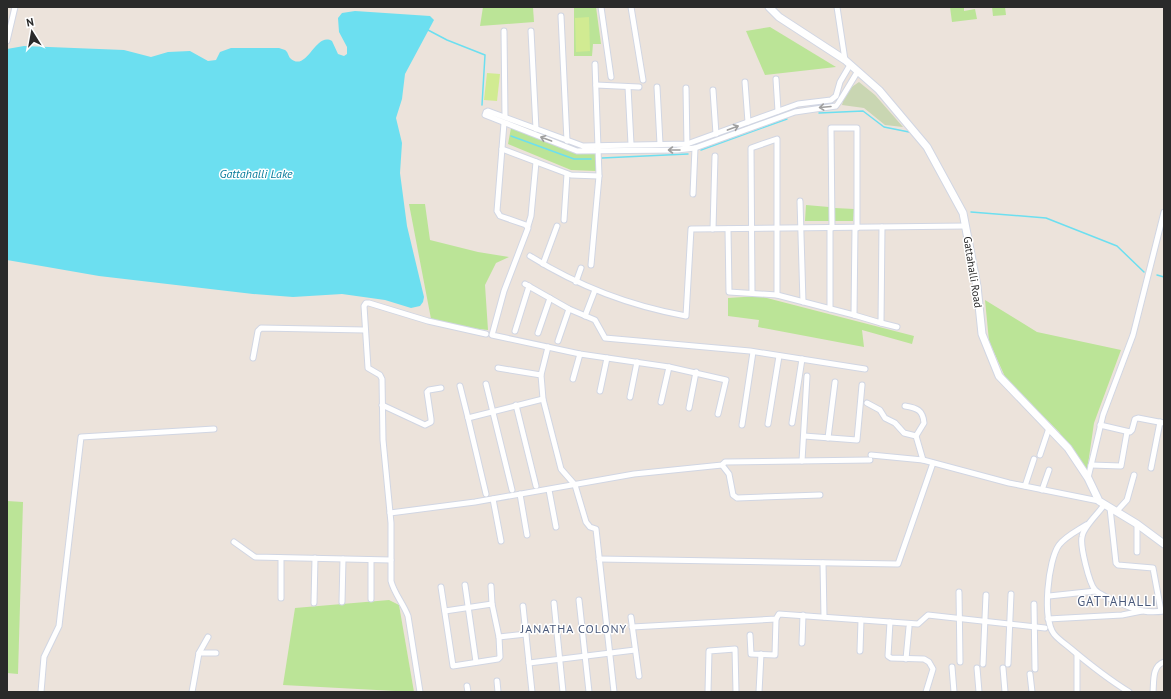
<svg xmlns="http://www.w3.org/2000/svg" width="1171" height="699" font-family="'PT Sans',sans-serif">
<rect width="100%" height="100%" fill="#ece3db"/>
<g fill="#bbe497">
<polygon points="483,7 533,7 534,22 480,26"/>
<polygon points="574,7 596,7 601,44 593,44 592,56 574,56"/>
<polygon points="950,7 964,7 964,11 975,9 977,19 952,22"/>
<polygon points="992,7 1005,7 1006,15 993,16"/>
<polygon points="770,27 836,67 765,75 746,31"/>
<polygon points="511,128 578,154 596,153 596,171 571,170 508,144"/>
<polygon points="409,204 425,204 430,240 478,252 509,257 496,263 485,285 488,330 432,324"/>
<polygon points="806,205 829,207 829,221 805,221"/>
<polygon points="835,208 854,209 853,221 835,221"/>
<polygon points="759,296 914,336 912,344 862,330 864,347 758,327 759,320 728,316 728,298"/>
<polygon points="985,300 1037,332 1121,350 1094,423 1087,471 1059,432 1006,379 989,341"/>
<polygon points="7,501 23,502 18,674 7,673"/>
<polygon points="389,600 399,605 414,692 283,685 295,608"/>
</g>
<polygon fill="#c9d6b2" points="859,82 875,95 903,127 885,125 864,108 842,105 846,91"/>
<g fill="#d1eb92">
<polygon points="589,17 590,51 576,52 575,18"/>
<polygon points="487,73 500,74 497,101 484,100"/>
</g>
<path fill="#6cdff0" d="M355,11L430,16L434,20L405,74L402,99L396,118L402,143L400,173L407,226L424,297L423,302L420,306L411,308L385,300L342,294L293,297L253,294L99,276L7,260V49L24,46L124,50L151,57L168,52L190,51L208,61L216,60L220,52L231,48H279L285,50C288,52 288,55 290,58C307,74 315,31 332,41L338,54L344,56L347,54V47L339,32L338,18L342,13Z"/>
<g fill="none" stroke-linecap="round" stroke-linejoin="round">
<g stroke="#6cdff0" stroke-width="1.5">
<polyline points="428,30 447,40 485,55 482,105"/>
<polyline points="819,113 863,111 884,127 909,132"/>
<polyline points="511,136 574,159 591,159"/>
<polyline points="701,150 787,119"/>
<polyline points="602,158 688,154"/>
<polyline points="971,212 1046,218 1117,246 1144,272"/>
<polyline points="1157,275 1164,277"/>
</g>
<g stroke="#d1d6e3" stroke-width="7">
<g id="minor">
<polyline points="601,7 611,77"/>
<polyline points="631,7 643,80"/>
<polyline points="837,7 845,60"/>
<polyline points="561,16 567,141"/>
<polyline points="504,31 505,117"/>
<polyline points="531,31 536,129"/>
<polyline points="7,41 15,7"/>
<path d="M850,65L840,82L836,96L831,100L798,104L687,144L583,146L488,111L486,112L485,115L577,151L677,150L695,148L795,112L836,106C838,105 854,77 858,71"/>
<polyline points="776,79 778,111"/>
<polyline points="745,82 748,122"/>
<polyline points="596,85 639,87"/>
<polyline points="628,87 631,144"/>
<polyline points="657,87 660,144"/>
<polyline points="686,88 687,147"/>
<polyline points="713,90 716,134"/>
<polyline points="504,123 497,211 500,216 526,225 528,228 504,291 492,335 580,354 669,367 726,380 718,414"/>
<polyline points="502,149 571,175 599,176"/>
<polyline points="693,194 695,148"/>
<polyline points="800,201 803,302"/>
<polyline points="564,220 567,174"/>
<polyline points="528,226 531,216 536,162"/>
<polyline points="830,228 830,309"/>
<polyline points="832,228 831,128 857,128 857,228"/>
<polyline points="713,229 715,156"/>
<polyline points="728,229 729,292 777,295 854,315 855,228"/>
<path d="M530,256C578,286 630,306 686,316L691,229L966,226"/>
<polyline points="543,264 557,226"/>
<polyline points="591,265 599,176 595,64"/>
<polyline points="576,282 581,268"/>
<polyline points="525,284 569,309 595,320 605,338 750,351 865,369"/>
<polyline points="752,293 751,148 777,139 777,295"/>
<polyline points="854,315 881,323 882,227"/>
<polyline points="585,316 595,290"/>
<polyline points="881,323 897,327"/>
<polyline points="515,331 529,286"/>
<polyline points="538,333 550,298"/>
<polyline points="558,341 569,309"/>
<polyline points="253,358 258,331 261,328 365,330"/>
<polyline points="498,368 541,375 548,347"/>
<polyline points="541,375 543,399 561,469 575,485 586,522 590,527 596,529 614,692"/>
<polyline points="573,379 580,354"/>
<polyline points="486,384 512,490"/>
<polyline points="460,386 468,418"/>
<polyline points="600,391 607,358"/>
<polyline points="630,397 637,362"/>
<polyline points="661,402 669,367"/>
<polyline points="867,403 880,410 885,418 895,423 904,433 916,436 923,460"/>
<polyline points="382,405 425,425 431,422 431,419 427,392 429,390 441,388"/>
<polyline points="516,405 536,486"/>
<path d="M905,406C917,408 923,410 924,423L916,436"/>
<polyline points="689,408 696,372"/>
<polyline points="792,423 802,359"/>
<polyline points="768,424 779,356"/>
<polyline points="742,425 753,352"/>
<polyline points="1100,425 1130,432 1132,430 1135,419 1138,418 1164,423"/>
<polyline points="804,436 857,440 862,385"/>
<polyline points="828,438 835,382"/>
<polyline points="871,455 923,460 1009,483 1099,501"/>
<polyline points="1040,455 1049,428"/>
<polyline points="802,461 807,376"/>
<polyline points="722,465 729,474 733,495 737,498 820,495"/>
<polyline points="1091,465 1121,466 1127,432"/>
<polyline points="1151,468 1160,422"/>
<polyline points="1088,478 1103,415 1133,335 1164,212"/>
<polyline points="1025,486 1034,459"/>
<polyline points="549,490 556,527"/>
<polyline points="1042,490 1049,470"/>
<polyline points="486,494 468,418 543,399"/>
<polyline points="520,494 527,535"/>
<polyline points="493,499 501,541"/>
<path d="M1104,505C1098,514 1083,527 1082,537C1080,546 1089,583 1095,590C1101,596 1134,610 1143,611C1149,612 1157,612 1164,611"/>
<polyline points="1110,508 1116,563 1118,565 1153,568 1161,611"/>
<polyline points="1116,512 1127,500 1134,475"/>
<polyline points="390,513 475,502 634,474 722,465 725,462 870,460"/>
<path d="M1086,525C1077,531 1066,536 1059,545C1048,560 1042,619 1054,634C1058,639 1065,644 1070,648C1089,664 1108,679 1129,692"/>
<polyline points="234,542 255,557 391,560"/>
<polyline points="1137,552 1137,524"/>
<polyline points="599,559 898,564 933,463"/>
<polyline points="371,560 371,599"/>
<polyline points="823,563 824,617"/>
<polyline points="465,585 476,662"/>
<polyline points="491,586 492,604"/>
<polyline points="441,587 453,666 498,659 500,657 499,637 526,634"/>
<polyline points="959,592 960,662"/>
<polyline points="1049,596 1096,591"/>
<polyline points="281,598 281,558"/>
<polyline points="579,600 589,692"/>
<polyline points="342,602 343,559"/>
<polyline points="314,603 315,558"/>
<polyline points="554,603 563,692"/>
<polyline points="1034,604 1035,669"/>
<polyline points="523,606 532,692"/>
<polyline points="445,611 492,604 499,637"/>
<polyline points="631,617 639,676"/>
<polyline points="1048,619 1122,615 1142,611"/>
<polyline points="890,622 888,656 891,658 924,659 929,662 933,669 926,692"/>
<polyline points="632,627 776,619 779,614 918,624 928,615 1045,628"/>
<polyline points="750,635 751,654 775,655 776,619"/>
<polyline points="802,643 803,615"/>
<polyline points="860,651 861,620"/>
<polyline points="199,653 208,637"/>
<polyline points="1077,654 1077,692"/>
<polyline points="906,659 909,627"/>
<polyline points="529,663 635,650"/>
<polyline points="983,664 986,595"/>
<polyline points="1008,664 1011,594"/>
<polyline points="952,667 954,692"/>
<polyline points="977,668 979,692"/>
<polyline points="1003,668 1005,692"/>
<polyline points="1030,674 1032,692"/>
<polyline points="497,681 498,692"/>
<polyline points="467,686 468,692"/>
<polyline points="41,692 44,657 59,626 81,437 214,429"/>
<polyline points="192,692 199,653 216,653"/>
<path d="M420,692L408,616C403,603 394,593 391,581V523L383,440L382,379L380,375L368,368L364,306L366,303H369L428,321L486,334"/>
<polyline points="708,692 709,651 735,649 736,692"/>
<polyline points="759,692 761,654"/>
<path d="M1153,692C1154,681 1152,666 1164,662"/>
</g>
</g>
<g stroke="#d1d6e3" stroke-width="9">
<polyline id="secondary" points="769,7 779,17 845,60 879,90 927,147 963,213 977,286 982,334 999,376 1068,448 1088,478 1099,501 1137,524 1164,544"/>
</g>
<use href="#minor" stroke="#fff" stroke-width="5"/>
<use href="#secondary" stroke="#fff" stroke-width="7"/>
</g>
<defs><path id="oneway-shaft" d="M-6 0H5M1.5-3L5.5 0L1.5 3" fill="none" stroke-width="1.6" stroke-linecap="round" stroke-linejoin="round"/></defs>
<g stroke="#9f9f9f">
<use href="#oneway-shaft" transform="translate(825 107) rotate(175)"/>
<use href="#oneway-shaft" transform="translate(733 128) rotate(-20)"/>
<use href="#oneway-shaft" transform="translate(546 139) rotate(-160)"/>
<use href="#oneway-shaft" transform="translate(674 150) rotate(180)"/>
</g>
<g text-anchor="middle" stroke-width="3" stroke-linejoin="round" paint-order="stroke">
<g font-size="11" fill="#2a2a2a" stroke="#fff">
<text transform="translate(973 272) rotate(81)" y="4">Gattahalli Road</text>
</g>
<g font-size="12" font-style="italic" fill="#0b7d9c" stroke="#fff">
<text x="256" y="178">Gattahalli Lake</text>
</g>
<g font-size="12" letter-spacing="1" fill="#49597b" stroke="#fff">
<text x="574" y="633">JANATHA COLONY</text>
</g>
<g font-size="13" letter-spacing="1" fill="#49597b" stroke="#fff">
<text x="1117" y="606">GATTAHALLI</text>
</g>
</g>
<rect width="1171" height="699" fill="none" stroke="#2a2a2a" stroke-width="16"/>
<g transform="translate(32 32) rotate(349)" stroke="#ffffff" stroke-width="3" paint-order="stroke">
<path d="M0-3L7 15L0 10L-7 15Z" fill="#2a2a2a"/>
<text y="-6" font-size="11" font-weight="bold" text-anchor="middle" fill="#2a2a2a">N</text>
</g>
</svg>
